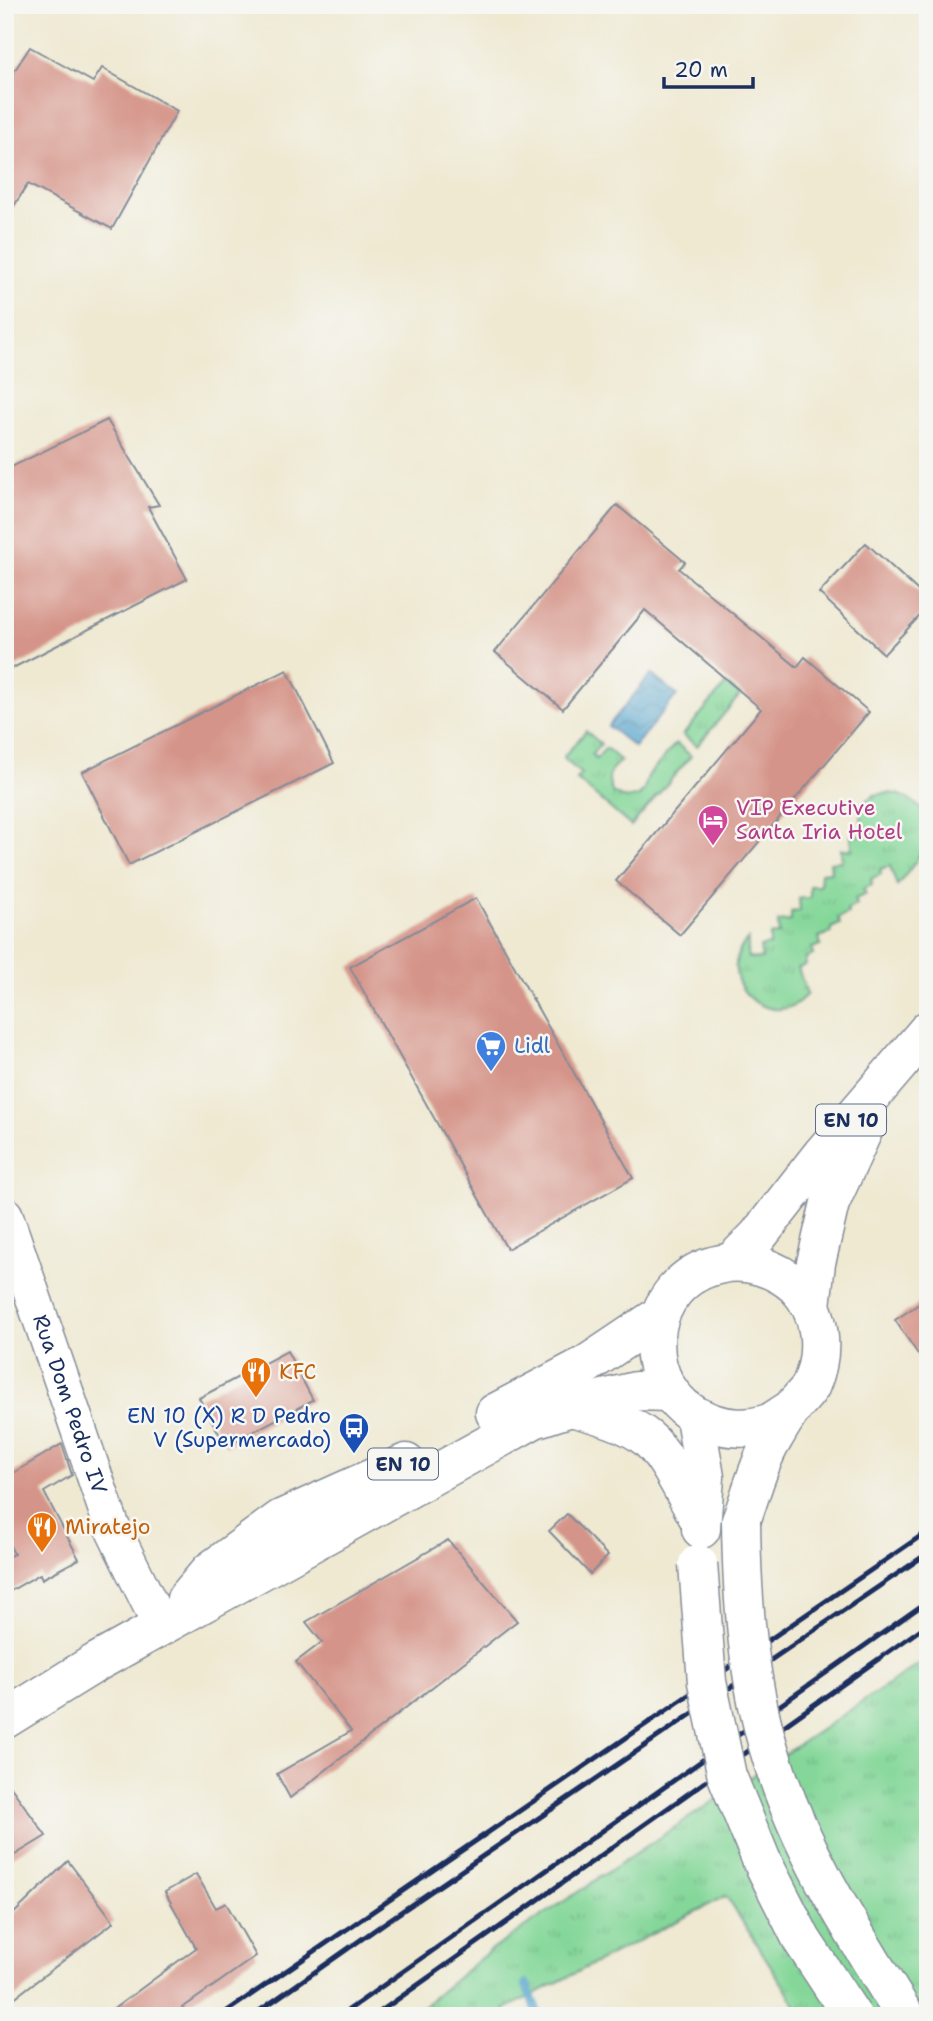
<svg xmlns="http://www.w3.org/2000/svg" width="933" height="2021" font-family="'Shantell Sans',sans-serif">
<defs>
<pattern id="grass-tufts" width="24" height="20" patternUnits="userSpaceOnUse" patternTransform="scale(1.75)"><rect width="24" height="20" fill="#84d799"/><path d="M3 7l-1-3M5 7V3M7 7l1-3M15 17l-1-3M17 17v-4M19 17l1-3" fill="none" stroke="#71b986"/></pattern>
<pattern id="water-waves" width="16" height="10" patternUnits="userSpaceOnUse" patternTransform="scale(1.75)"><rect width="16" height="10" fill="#52a3cc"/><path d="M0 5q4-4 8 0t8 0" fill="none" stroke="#4385a9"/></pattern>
</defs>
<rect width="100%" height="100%" fill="#f6f6f2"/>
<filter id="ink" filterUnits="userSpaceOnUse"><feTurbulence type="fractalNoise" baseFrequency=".0143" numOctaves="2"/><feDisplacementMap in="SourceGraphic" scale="14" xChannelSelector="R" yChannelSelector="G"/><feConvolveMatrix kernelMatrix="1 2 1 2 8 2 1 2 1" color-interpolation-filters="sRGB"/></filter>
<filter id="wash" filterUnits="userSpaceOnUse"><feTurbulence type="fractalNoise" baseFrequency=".00686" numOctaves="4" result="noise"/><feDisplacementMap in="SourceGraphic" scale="28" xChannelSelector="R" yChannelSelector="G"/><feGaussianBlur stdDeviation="1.57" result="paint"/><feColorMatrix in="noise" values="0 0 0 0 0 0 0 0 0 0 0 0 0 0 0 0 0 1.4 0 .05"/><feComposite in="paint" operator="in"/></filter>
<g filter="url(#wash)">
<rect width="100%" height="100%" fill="#efe9d2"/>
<g fill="url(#grass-tufts)" stroke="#50837c" stroke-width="2">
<polygon points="726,684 740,695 697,746 683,735"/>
<path d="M586,731L601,744L592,754L596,759L606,748L621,761C608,770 606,779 613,793L626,799L639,796L644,790L648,776L676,743L691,756L631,826L576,779L581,774L563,758Z"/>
<path d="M888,793C905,794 916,802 926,815C933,845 914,864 897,886L890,866L880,869L881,874L871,879L872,885L863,889L866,894L855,899L857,904L847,910L848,914L838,918L840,924L831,928V933L819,937L821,945L812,948L813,955L805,959L806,965L798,968L807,994C803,998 798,1003 794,1005C760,1024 713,975 748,939V958L762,959L760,947L770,945V935L779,934L778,922L791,921V912L800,911L799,898H810V886H820L821,873L831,872L830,862L842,861L841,849H852L851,836L863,835L860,805L874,795Z"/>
<polygon points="928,1658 928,2016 803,2016 726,1896 505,2009 508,2016 411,2016 488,1952"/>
</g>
<polygon fill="url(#water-waves)" stroke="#366995" stroke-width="2" points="651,674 677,695 634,747 608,726"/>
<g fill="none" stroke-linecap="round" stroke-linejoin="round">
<polyline stroke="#52a3cc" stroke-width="9" points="526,1984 539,2016"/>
</g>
<g id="blocks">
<g fill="#d59489">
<polygon points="30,47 93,82 102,68 177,111 112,229 28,184 5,220 5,85"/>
<polygon points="107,420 159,505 148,507 187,579 5,672 5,470"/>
<polygon points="617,505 685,562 679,569 797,667 805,657 869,712 680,935 616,881 761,709 645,610 563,709 495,652"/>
<polygon points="866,543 928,600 928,607 884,654 819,593"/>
<polygon points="287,670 334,763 129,865 82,772"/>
<polygon points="476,898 633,1178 507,1249 350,967"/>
<polygon points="928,1298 928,1369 895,1320"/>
<polygon points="287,1351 313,1400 226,1446 199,1398"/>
<polygon points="62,1444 72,1475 44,1492 79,1559 42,1579 40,1574 5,1594 5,1558 14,1554 5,1536 5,1478"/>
<polygon points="567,1514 608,1556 590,1574 549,1531"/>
<polygon points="448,1540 517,1621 290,1798 277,1774 351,1731 296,1662 322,1642 306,1622"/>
<polygon points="5,1779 46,1836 5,1861"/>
<polygon points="68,1861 114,1922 5,2005 5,1922"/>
<polygon points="196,1874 216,1908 226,1903 256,1956 171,2016 104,2016 196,1948 165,1892"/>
</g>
</g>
</g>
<g filter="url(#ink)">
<use href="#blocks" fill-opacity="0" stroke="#858c98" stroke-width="2"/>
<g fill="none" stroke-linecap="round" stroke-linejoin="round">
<g stroke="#858c98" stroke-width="38">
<g id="secondary">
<path id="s1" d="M5,1215L112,1527L161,1627"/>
</g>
</g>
<g stroke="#858c98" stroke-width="41">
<g id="primary">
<polyline points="732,1262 758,1236 823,1153 928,1030"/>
<polyline points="811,1306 816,1263 830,1203 867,1122"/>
<path d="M571,1407C597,1414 626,1421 647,1438C668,1455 686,1498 701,1522"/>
<polyline points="495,1413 586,1365 659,1316"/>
<polyline points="695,1417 705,1477 701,1529"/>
<path d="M741,1521C750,1497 757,1469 769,1446C776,1434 783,1421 791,1410C797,1401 806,1394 811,1385C825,1352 822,1312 796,1286C776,1268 748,1259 722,1264C641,1278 631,1391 707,1421C726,1429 749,1430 769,1423C777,1419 784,1413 792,1409"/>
<polyline points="186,1599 210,1571 281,1519 406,1463"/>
<polyline points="5,1719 97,1662 534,1419 571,1407 636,1391 669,1392"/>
</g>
</g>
<use href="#secondary" stroke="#fff" stroke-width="35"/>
<use href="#primary" stroke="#fff" stroke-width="38"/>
<g stroke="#1b2f5e" stroke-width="5">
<polyline points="220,2016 928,1531"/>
<polyline points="252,2016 386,1922 928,1553"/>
<polyline points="340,2016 928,1601"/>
<polyline points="374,2016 928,1624"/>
</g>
<g stroke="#858c98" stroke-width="41" stroke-linecap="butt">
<g id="primary-bridge">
<path d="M741,1521C742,1602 748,1685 773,1762C802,1854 855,1935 905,2016"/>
<polyline points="698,1564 707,1682 727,1776 761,1859 802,1940 852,2016"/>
</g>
</g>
<use href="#primary-bridge" stroke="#fff" stroke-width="38"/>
</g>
</g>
<defs>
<g id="hotel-pin" transform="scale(1.575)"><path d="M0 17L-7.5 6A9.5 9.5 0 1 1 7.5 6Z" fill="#d1479c" stroke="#f6f6f2"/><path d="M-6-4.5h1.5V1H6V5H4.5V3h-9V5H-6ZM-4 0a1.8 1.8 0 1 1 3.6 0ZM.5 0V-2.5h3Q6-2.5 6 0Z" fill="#fff"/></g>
<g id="supermarket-pin" transform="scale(1.575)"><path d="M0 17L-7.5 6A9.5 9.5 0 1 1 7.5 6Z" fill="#3f7fe0" stroke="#f6f6f2"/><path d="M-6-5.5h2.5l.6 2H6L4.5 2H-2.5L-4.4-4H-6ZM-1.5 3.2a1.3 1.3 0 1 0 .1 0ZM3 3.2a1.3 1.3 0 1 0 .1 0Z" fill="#fff"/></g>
<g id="restaurant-pin" transform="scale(1.575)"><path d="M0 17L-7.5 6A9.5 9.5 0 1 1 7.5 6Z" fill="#e8710a" stroke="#f6f6f2"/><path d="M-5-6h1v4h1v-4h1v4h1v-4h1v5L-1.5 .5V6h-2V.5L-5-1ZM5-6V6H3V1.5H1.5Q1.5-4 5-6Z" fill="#fff"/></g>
<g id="bus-pin" transform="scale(1.575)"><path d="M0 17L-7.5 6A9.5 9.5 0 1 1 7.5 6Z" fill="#1a4fb4" stroke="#f6f6f2"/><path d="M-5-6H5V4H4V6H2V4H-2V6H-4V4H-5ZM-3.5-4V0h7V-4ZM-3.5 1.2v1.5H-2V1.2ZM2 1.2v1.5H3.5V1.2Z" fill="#fff"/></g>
</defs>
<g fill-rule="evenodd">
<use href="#hotel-pin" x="713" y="820"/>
<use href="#supermarket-pin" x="491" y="1046"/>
<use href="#restaurant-pin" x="256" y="1372"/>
<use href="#bus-pin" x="354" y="1428"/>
<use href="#restaurant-pin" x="42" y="1527"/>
</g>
<g text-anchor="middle" stroke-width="5" stroke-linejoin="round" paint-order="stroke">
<g fill="#f6f6f2" stroke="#5d6b8a" stroke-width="2">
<rect x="816" y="1104.5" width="70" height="31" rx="5"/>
<rect x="368" y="1448.5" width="70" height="31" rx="5"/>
</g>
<g font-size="19" font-weight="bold" fill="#1b2f5e">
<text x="851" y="1127">EN 10</text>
<text x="403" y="1471">EN 10</text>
</g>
<g font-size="21" fill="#b23c85" stroke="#f6f6f2" text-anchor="start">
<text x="736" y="815">VIP Executive<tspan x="736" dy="24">Santa Iria Hotel</tspan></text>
</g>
<g font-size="21" fill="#366cbe" stroke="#f6f6f2" text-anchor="start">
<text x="514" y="1053">Lidl</text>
</g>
<g font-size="21" fill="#c56008" stroke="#f6f6f2" text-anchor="start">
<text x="279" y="1379">KFC</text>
<text x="65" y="1534">Miratejo</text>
</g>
<g font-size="21" fill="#1b2f5e" stroke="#f6f6f2">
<text dy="7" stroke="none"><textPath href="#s1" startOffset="200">Rua Dom Pedro IV</textPath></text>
</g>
<g font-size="21" fill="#164399" stroke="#f6f6f2" text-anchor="end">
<text x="331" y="1423">EN 10 (X) R D Pedro<tspan x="331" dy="24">V (Supermercado)</tspan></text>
</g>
</g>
<rect width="933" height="2021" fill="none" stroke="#f6f6f2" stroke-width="28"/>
<path d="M664 77v10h89v-10" fill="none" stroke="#1b2f5e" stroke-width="3.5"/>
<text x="674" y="77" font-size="21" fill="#1b2f5e" stroke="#f6f6f2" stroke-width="5" paint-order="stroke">20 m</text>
</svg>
